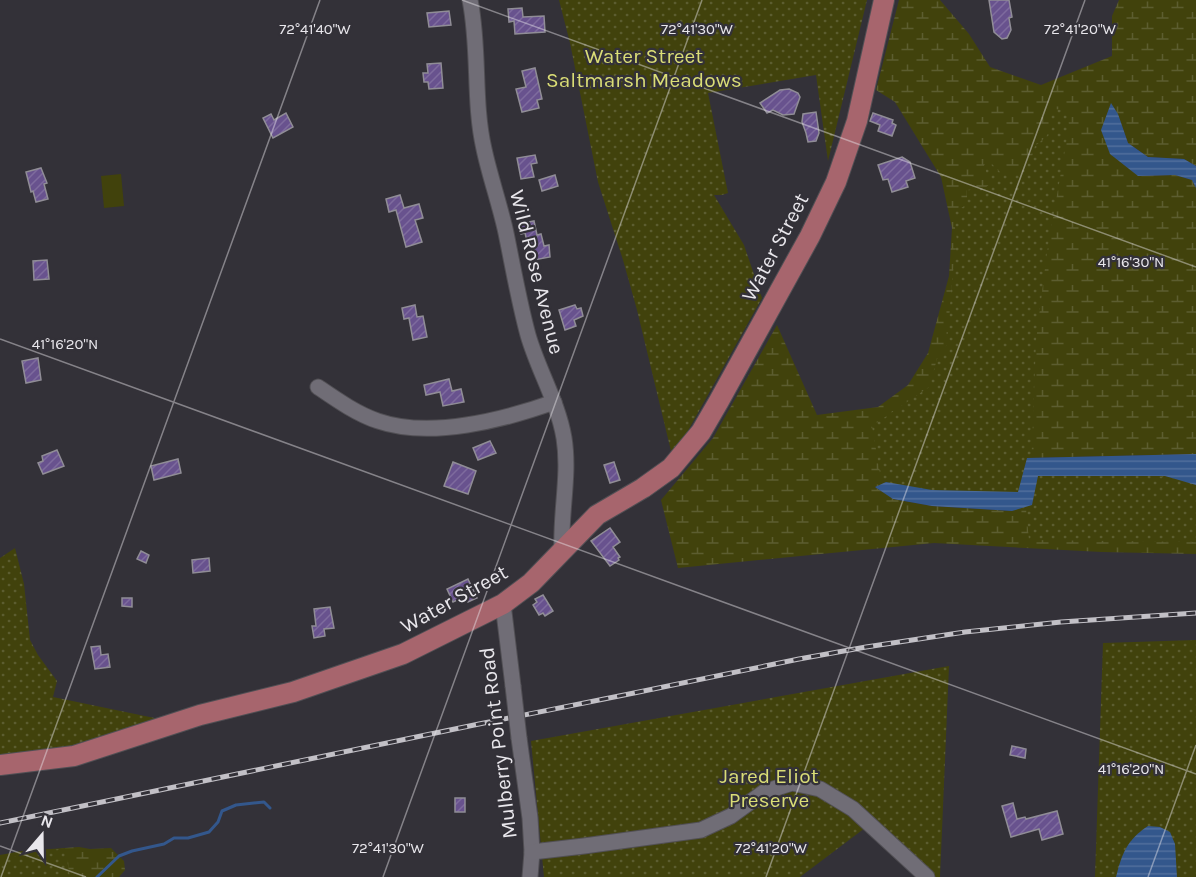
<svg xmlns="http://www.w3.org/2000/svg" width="1196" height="877" font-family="Karla,sans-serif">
<defs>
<pattern id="wetland-marsh" width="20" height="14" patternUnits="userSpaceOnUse" patternTransform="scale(1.5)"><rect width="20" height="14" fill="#41420c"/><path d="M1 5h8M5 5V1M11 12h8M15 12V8" fill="none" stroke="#5c5d30"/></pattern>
<pattern id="park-dots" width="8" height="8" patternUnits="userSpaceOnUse" patternTransform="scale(1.5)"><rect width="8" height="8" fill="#41420c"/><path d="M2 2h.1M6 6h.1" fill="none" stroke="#5c5d30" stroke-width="1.8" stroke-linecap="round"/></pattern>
<pattern id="water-rules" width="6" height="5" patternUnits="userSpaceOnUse" patternTransform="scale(1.5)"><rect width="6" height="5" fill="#33578c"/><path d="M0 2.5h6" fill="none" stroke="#516f9c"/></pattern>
<pattern id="building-hatch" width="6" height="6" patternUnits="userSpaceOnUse" patternTransform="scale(1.5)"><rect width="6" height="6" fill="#68528e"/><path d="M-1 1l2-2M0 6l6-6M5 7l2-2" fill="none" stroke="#7e6b9e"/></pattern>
</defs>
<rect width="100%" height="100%" fill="#333138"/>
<polygon fill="#41420c" points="121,174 124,206 104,208 101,176"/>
<g fill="url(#wetland-marsh)">
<polygon points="899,0 940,0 969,34 990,67 1041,85 1112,56 1112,16 1119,0 1196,0 1196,166 1184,159 1148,157 1128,143 1118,114 1138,176 1175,175 1192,180 1196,188 1196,454 1027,458 875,487 893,499 932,506 1012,511 1037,476 1165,476 1196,485 1196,554 1102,552 934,543 678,568 661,500 713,438 777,325 817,415 878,407 908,385 928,353 949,276 952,228 941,177 895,102 876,90"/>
<polygon points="79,847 90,849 111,848 124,861 125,870 119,877 0,877 0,855 22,851"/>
</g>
<g fill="url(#park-dots)">
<polygon points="559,0 867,0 828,161 816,75 708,93 728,193 722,195 714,195 744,245 762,298 680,445 671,451 637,310 623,260 598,182 570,43"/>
<polygon points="1052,109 1068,110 1069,127 1047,252 1036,341 1031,471 1196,478 1196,542 1029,540 1026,509 884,497 872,426 929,387 937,359 947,345 952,280 957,240 953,216 953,209 963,207 967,203 967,190 985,188 990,184 984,165 989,161 1002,174 1021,172 1031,160 1035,146 1046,137 1052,127 1047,116"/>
<polygon points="15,548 24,584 30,640 38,655 57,681 53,697 169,721 65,753 0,756 0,558"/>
<polygon points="1196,640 1196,877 1095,877 1103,643"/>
<polygon points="949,666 940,877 919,877 865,828 800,877 544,877 531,741"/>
<polygon points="65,848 70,877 0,877 0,859"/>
</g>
<g fill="url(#water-rules)">
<polygon points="1111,103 1118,114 1128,143 1148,157 1184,159 1196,166 1196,188 1192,180 1175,175 1138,176 1110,154 1101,130"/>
<polygon points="1196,454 1196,485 1165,476 1038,476 1032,505 1012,511 932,506 893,499 875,487 886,482 932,490 1018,492 1027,458"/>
<path d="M1148,826L1160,827L1170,832L1175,844L1177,877H1116C1122,853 1127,840 1148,826Z"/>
</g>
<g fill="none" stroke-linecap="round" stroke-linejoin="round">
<polyline stroke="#33578c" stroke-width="3" points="97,877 119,856 132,851 164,844 174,838 188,838 209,832 218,822 222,811 236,805 264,802 270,808"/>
</g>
<g fill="url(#building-hatch)" stroke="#908d96" stroke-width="1.5">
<polygon points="989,0 1009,0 1012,17 1009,18 1011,30 1007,38 1002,39 994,32"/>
<polygon points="522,8 523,17 544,16 545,32 515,34 514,21 509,22 508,9"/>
<polygon points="449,11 451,25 429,27 427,13"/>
<polygon points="441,63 443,88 429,89 428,82 424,82 423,73 428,73 427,64"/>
<polygon points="535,68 542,99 537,100 539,108 522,112 516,89 526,87 522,71"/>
<polygon points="789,89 798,93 800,97 794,114 783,115 773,110 767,113 760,103 780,90"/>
<polygon points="816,112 819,133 816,141 808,142 806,133 802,122 803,114"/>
<polygon points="286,113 293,127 273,138 263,118 271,114 274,120"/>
<polygon points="873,113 893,120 892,123 896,125 892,136 878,131 880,125 870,121"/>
<polygon points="535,155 537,163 531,164 534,177 521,179 517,158"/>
<polygon points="902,157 910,162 915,178 906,181 908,187 892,192 888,179 883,180 878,165"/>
<polygon points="41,168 47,183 44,184 48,199 36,202 33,191 31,192 26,172"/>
<polygon points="555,175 558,186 542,191 539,180"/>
<polygon points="400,195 404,208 419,204 423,218 415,220 422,242 406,247 396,210 389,212 386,199"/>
<polygon points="534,221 537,235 541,234 544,246 549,245 550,257 534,260 531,245 528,245 525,233 521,234 519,224"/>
<polygon points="47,260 49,279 34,280 33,261"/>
<polygon points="415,305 417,317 423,316 427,337 413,340 409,318 404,319 402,308"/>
<polygon points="575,305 577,309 581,308 583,316 574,320 576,326 565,330 559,310"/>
<polygon points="38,358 41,380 26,383 22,361"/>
<polygon points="449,379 452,391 461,389 464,402 443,406 440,392 426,395 424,385"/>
<polygon points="490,441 496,453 478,460 473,448"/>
<polygon points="57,450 64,466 43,474 38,463 43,461 42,456"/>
<polygon points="178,459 181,473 154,480 151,466"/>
<polygon points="453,462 476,471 468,494 444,486"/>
<polygon points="614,462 620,480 610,483 604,465"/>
<polygon points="610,528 620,542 613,547 620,557 618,558 619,560 610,566 591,541"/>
<polygon points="141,551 149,555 146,563 137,559"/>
<polygon points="209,558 210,571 193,573 192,560"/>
<polygon points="468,579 477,598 468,602 466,596 453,602 447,589"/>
<polygon points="543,595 553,611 545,616 543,613 539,615 533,605 537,602 535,599"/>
<polygon points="122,598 132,598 132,607 122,606"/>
<polygon points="330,607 334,628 324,629 325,636 314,638 312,626 316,626 314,609"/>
<polygon points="100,646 101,655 108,654 110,667 95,669 91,647"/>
<polygon points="1012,746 1026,749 1025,758 1010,755"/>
<rect x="455" y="798" width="10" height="14"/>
<polygon points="1013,803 1017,819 1025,817 1026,819 1057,811 1063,834 1042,840 1039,829 1011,837 1002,806"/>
</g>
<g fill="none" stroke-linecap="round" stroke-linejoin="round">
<g stroke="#514f54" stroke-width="17">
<g id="minor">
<path d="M470,0C480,50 473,101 484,149C490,177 500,205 506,233C513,267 519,302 528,335C538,370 558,402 564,438C570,475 560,514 562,551"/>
<path d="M318,387C337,400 357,414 378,421C430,439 504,420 554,402"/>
<polyline points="503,604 513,686"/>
<polyline points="519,738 530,818 532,852 530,877"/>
<polyline points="532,852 584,846 701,830 731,816 764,792 792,783 820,789 853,809 927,877"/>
</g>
</g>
<g stroke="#514f54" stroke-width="22">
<polyline id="major" points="0,765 74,756 200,715 293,692 403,654 503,604 531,583 597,515 643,488 671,468 701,432 719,401 810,236 836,182 857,121 884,0"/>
</g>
<use href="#minor" stroke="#706d76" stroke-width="15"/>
<use href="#major" stroke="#a7656d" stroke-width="20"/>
<g stroke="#c2c0c6" stroke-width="5">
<polyline id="rail" points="0,823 479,724 634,693 799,659 866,647 965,632 1061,622 1196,613"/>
</g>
<use href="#rail" stroke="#333138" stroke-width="3" stroke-dasharray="9" stroke-linecap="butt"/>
<g stroke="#514f54" stroke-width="17" stroke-linecap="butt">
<polyline id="minor-bridge" points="513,686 519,738"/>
</g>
<use href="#minor-bridge" stroke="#706d76" stroke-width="15"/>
</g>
<path fill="none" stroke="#e9e7ec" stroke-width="1.5" stroke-opacity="0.45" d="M462,0L1196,267M0,339L1196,774M0,846L86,877M1,877L320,0M383,877L702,0M766,877L1085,0M1148,877L1196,745"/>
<g text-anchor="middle" stroke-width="4.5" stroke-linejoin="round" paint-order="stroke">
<g font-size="21" fill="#dadd76" stroke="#333138">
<text x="644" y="63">Water Street<tspan x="644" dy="24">Saltmarsh Meadows</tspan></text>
<text x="769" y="783">Jared Eliot<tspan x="769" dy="24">Preserve</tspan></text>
</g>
<g font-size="21" fill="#e9e7ec" stroke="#333138">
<text transform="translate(775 247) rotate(-62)" y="7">Water Street</text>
<text transform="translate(537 272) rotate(76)" y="7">Wild Rose Avenue</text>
<text transform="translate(454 599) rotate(-29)" y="7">Water Street</text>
<text transform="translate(498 743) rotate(-97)" y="7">Mulberry Point Road</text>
</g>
</g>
<g font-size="15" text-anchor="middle" fill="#e9e7ec" stroke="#333138" stroke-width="4.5" stroke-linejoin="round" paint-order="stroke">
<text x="315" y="34">72°41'40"W</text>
<text x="697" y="34">72°41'30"W</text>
<text x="1080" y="34">72°41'20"W</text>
<text x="1131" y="267">41°16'30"N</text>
<text x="65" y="349">41°16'20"N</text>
<text x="1131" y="774">41°16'20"N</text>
<text x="388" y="853">72°41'30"W</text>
<text x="771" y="853">72°41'20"W</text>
</g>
<g transform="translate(42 835) rotate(20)" stroke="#333138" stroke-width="4.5" paint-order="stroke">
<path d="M0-4.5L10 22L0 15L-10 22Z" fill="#e9e7ec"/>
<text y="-9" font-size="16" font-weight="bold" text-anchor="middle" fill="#e9e7ec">N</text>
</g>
</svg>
